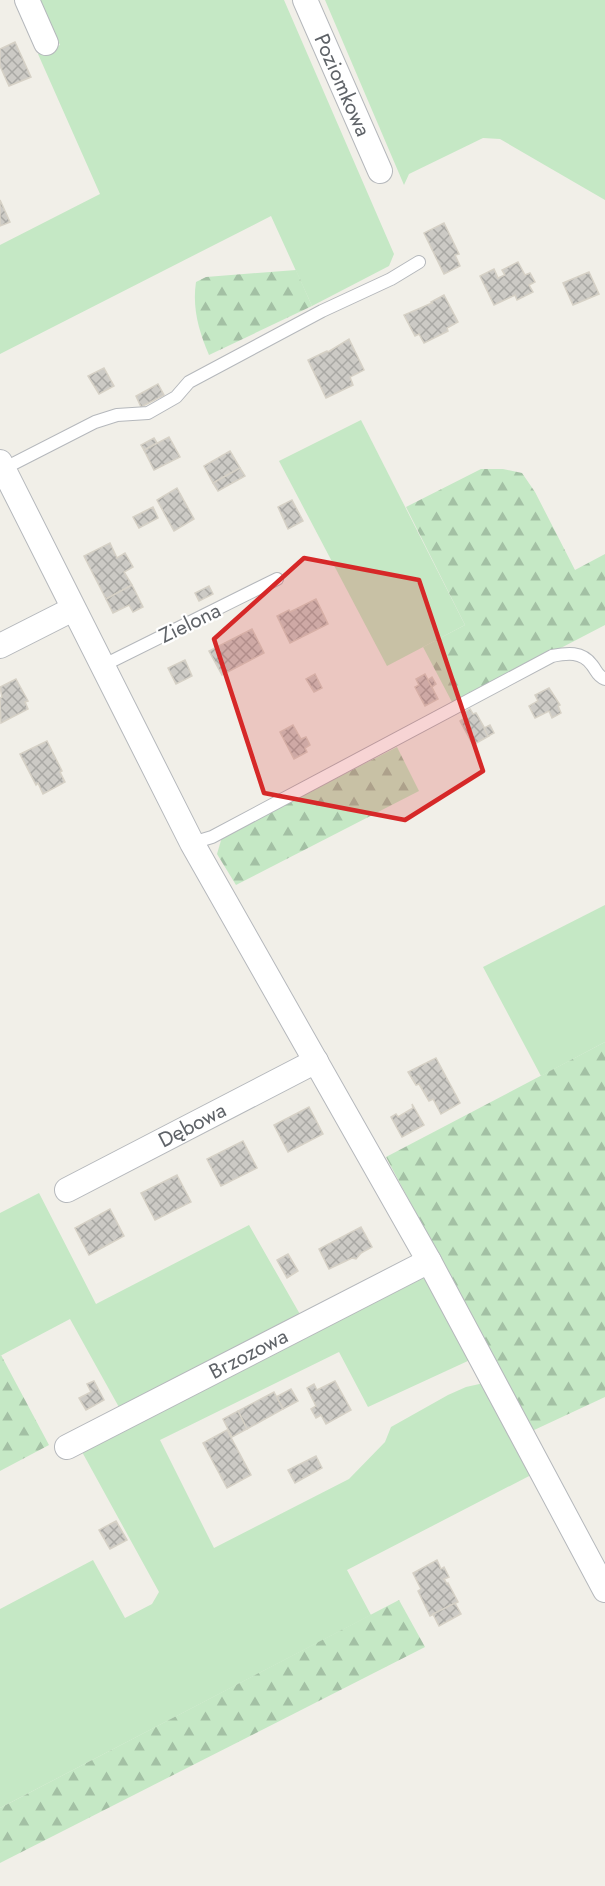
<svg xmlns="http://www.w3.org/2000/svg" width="605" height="1886" font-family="Jost,sans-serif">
<defs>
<pattern id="forest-firs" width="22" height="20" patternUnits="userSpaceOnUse" patternTransform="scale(1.5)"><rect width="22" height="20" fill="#c5e8c5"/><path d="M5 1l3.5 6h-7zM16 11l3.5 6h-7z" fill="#a3c0a4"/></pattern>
<pattern id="building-cross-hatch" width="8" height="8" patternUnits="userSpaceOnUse" patternTransform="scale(1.5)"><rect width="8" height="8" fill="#cccac5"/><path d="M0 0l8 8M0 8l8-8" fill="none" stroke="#a9a8a4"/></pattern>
</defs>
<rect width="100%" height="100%" fill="#f1efe8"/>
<g fill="#c5e8c5">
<polygon points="40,0 284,0 394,254 389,266 312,306 271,216 0,354 0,245 100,194 38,54 60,45"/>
<polygon points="325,0 605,0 605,200 500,139 483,138 409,174 404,185"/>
<polygon points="361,420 465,625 387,666 279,461"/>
<polygon points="605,905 605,1042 541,1076 483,967"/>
<polygon points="39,1193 96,1304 249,1225 301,1316 120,1409 70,1319 0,1356 0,1213"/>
<polygon points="415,1275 428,1280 470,1360 368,1407 339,1352 160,1440 214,1548 349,1479 385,1442 391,1427 448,1395 466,1387 484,1383 533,1474 347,1570 371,1615 0,1808 0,1609 93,1560 125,1618 152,1604 159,1592 81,1450"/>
</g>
<g fill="url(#forest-firs)">
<path d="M296,270L312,306L209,355C199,332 192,308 196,282L206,277Z"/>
<polygon points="481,469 503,469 522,473 535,492 575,570 605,554 605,625 453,704 423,647 465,625 406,507"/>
<polygon points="397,747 419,791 236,885 217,854 222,837"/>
<polygon points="605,1042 605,1397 532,1431 386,1157"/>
<polygon points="1,1355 49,1445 0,1471 0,1356"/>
<polygon points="399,1600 425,1647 0,1863 0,1808"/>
</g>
<g fill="url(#building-cross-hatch)" stroke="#d6d1c6" stroke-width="1.5">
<polygon points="15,42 31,77 9,86 0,66 0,49"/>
<polygon points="0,200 10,222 0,226"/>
<polygon points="444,223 459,254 455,255 460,266 444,274 424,233"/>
<polygon points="518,262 525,275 530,273 535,282 529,285 533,292 517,300 515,295 494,305 480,276 494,269 498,278 505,275 502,270"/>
<polygon points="589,272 599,294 573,305 563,283"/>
<polygon points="444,295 458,322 447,328 448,331 424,343 419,334 415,336 404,315 432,303 431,302"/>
<polygon points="349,339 364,370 350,377 353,385 326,398 308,360 327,351 328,352"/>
<polygon points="104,368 114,386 99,394 88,376"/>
<polygon points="158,384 164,395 141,407 136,396"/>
<polygon points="169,437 180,457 154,470 144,450"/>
<polygon points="154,438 157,443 144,450 141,445"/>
<polygon points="230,451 240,468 213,483 204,466"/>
<polygon points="240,468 245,476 218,491 213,483"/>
<polygon points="177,488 194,519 174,531 157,500"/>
<polygon points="292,500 303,521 288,529 278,507"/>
<polygon points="153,507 158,518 139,528 133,517"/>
<polygon points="110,543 117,558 125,553 133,567 124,572 132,585 106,599 84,556"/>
<polygon points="132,585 143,607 133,612 129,605 113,613 106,599"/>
<polygon points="209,586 213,594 199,601 195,593"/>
<polygon points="316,599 328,624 290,643 277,616 289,610 290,612"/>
<polygon points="252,629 264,653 222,675 209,651"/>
<polygon points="185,660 192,676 176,684 168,668"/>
<polygon points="315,674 322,688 314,692 306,679"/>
<polygon points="425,674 438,699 425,706 415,687 419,685 416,679"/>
<polygon points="432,677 436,684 432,687 428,680"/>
<polygon points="16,679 28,701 25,702 28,709 1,723 0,698 2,697 0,687"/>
<polygon points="549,688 560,705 558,706 561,713 552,718 549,711 535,718 529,706 538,701 535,695"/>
<polygon points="470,709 473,714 476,713 489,736 473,745 460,721 465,718 463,713"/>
<polygon points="293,725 301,739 306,737 310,745 305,748 307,752 294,759 280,732"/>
<polygon points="490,725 494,733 488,736 484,728"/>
<polygon points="47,741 62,771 60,772 65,782 43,794 38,783 36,785 20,754"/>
<polygon points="436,1058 460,1103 441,1114 433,1099 429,1101 419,1084 416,1085 408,1072"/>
<polygon points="412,1104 424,1125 402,1137 391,1117 396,1114 398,1117 413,1108"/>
<polygon points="309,1107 323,1134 288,1152 274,1125"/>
<polygon points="243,1141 257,1168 221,1186 207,1159"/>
<polygon points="177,1175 191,1202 155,1220 141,1193"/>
<polygon points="110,1209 124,1236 89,1255 75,1228"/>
<polygon points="361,1227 372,1247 361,1253 356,1259 352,1258 329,1269 319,1249"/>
<polygon points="288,1254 298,1271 287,1278 277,1260"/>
<polygon points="94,1381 104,1400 86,1410 79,1398 91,1392 87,1384"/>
<polygon points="335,1381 351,1410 326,1424 321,1415 316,1418 311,1409 316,1406 307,1388 314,1384 317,1390"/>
<polygon points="291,1389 298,1401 283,1409 276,1397"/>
<polygon points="274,1392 283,1409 247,1429 238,1411"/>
<polygon points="238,1411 247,1429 232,1437 223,1419"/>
<polygon points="227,1430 251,1475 227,1488 203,1443"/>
<polygon points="316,1456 322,1468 295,1483 288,1470"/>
<polygon points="116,1521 127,1540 110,1549 99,1530"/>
<polygon points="437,1560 441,1569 444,1567 449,1577 444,1579 447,1584 448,1583 458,1602 430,1616 418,1591 421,1589 413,1573"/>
<polygon points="455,1603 461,1614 439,1626 433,1614"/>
</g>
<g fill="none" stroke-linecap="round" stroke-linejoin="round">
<g stroke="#b5b8bc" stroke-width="14">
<g id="lane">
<polyline points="3,469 95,422 117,415 148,413 176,397 189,382 322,311 391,279 419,262"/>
<polyline points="102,666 277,579"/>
<path d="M192,843L212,837L552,656C567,653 582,651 592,665C597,671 597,676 605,679"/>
</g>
</g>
<g stroke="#b5b8bc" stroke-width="26">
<g id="street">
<polyline points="27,0 46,43"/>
<path id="s1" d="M305,0L380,171"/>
<polyline points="0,462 192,843 429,1261 605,1590"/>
<polyline points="0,646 73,609"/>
<path id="s2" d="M67,1190L316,1061"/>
<path id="s3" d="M67,1447L429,1261"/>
</g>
</g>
<use href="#lane" stroke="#fff" stroke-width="12"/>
<use href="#street" stroke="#fff" stroke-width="24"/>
</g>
<path fill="#d62828" fill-opacity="0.2" stroke="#d62828" stroke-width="4.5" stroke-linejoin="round" d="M304,558L419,580L483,771L405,820L264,793L214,639Z"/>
<g text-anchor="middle" stroke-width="4.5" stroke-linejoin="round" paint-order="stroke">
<g font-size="21" fill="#5f6368" stroke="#fff">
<text dy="7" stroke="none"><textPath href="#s1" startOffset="93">Poziomkowa</textPath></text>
<text transform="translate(190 623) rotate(-26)" y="7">Zielona</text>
<text dy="7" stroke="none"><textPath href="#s2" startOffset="141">Dębowa</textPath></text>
<text dy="7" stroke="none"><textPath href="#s3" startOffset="204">Brzozowa</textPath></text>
</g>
</g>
</svg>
